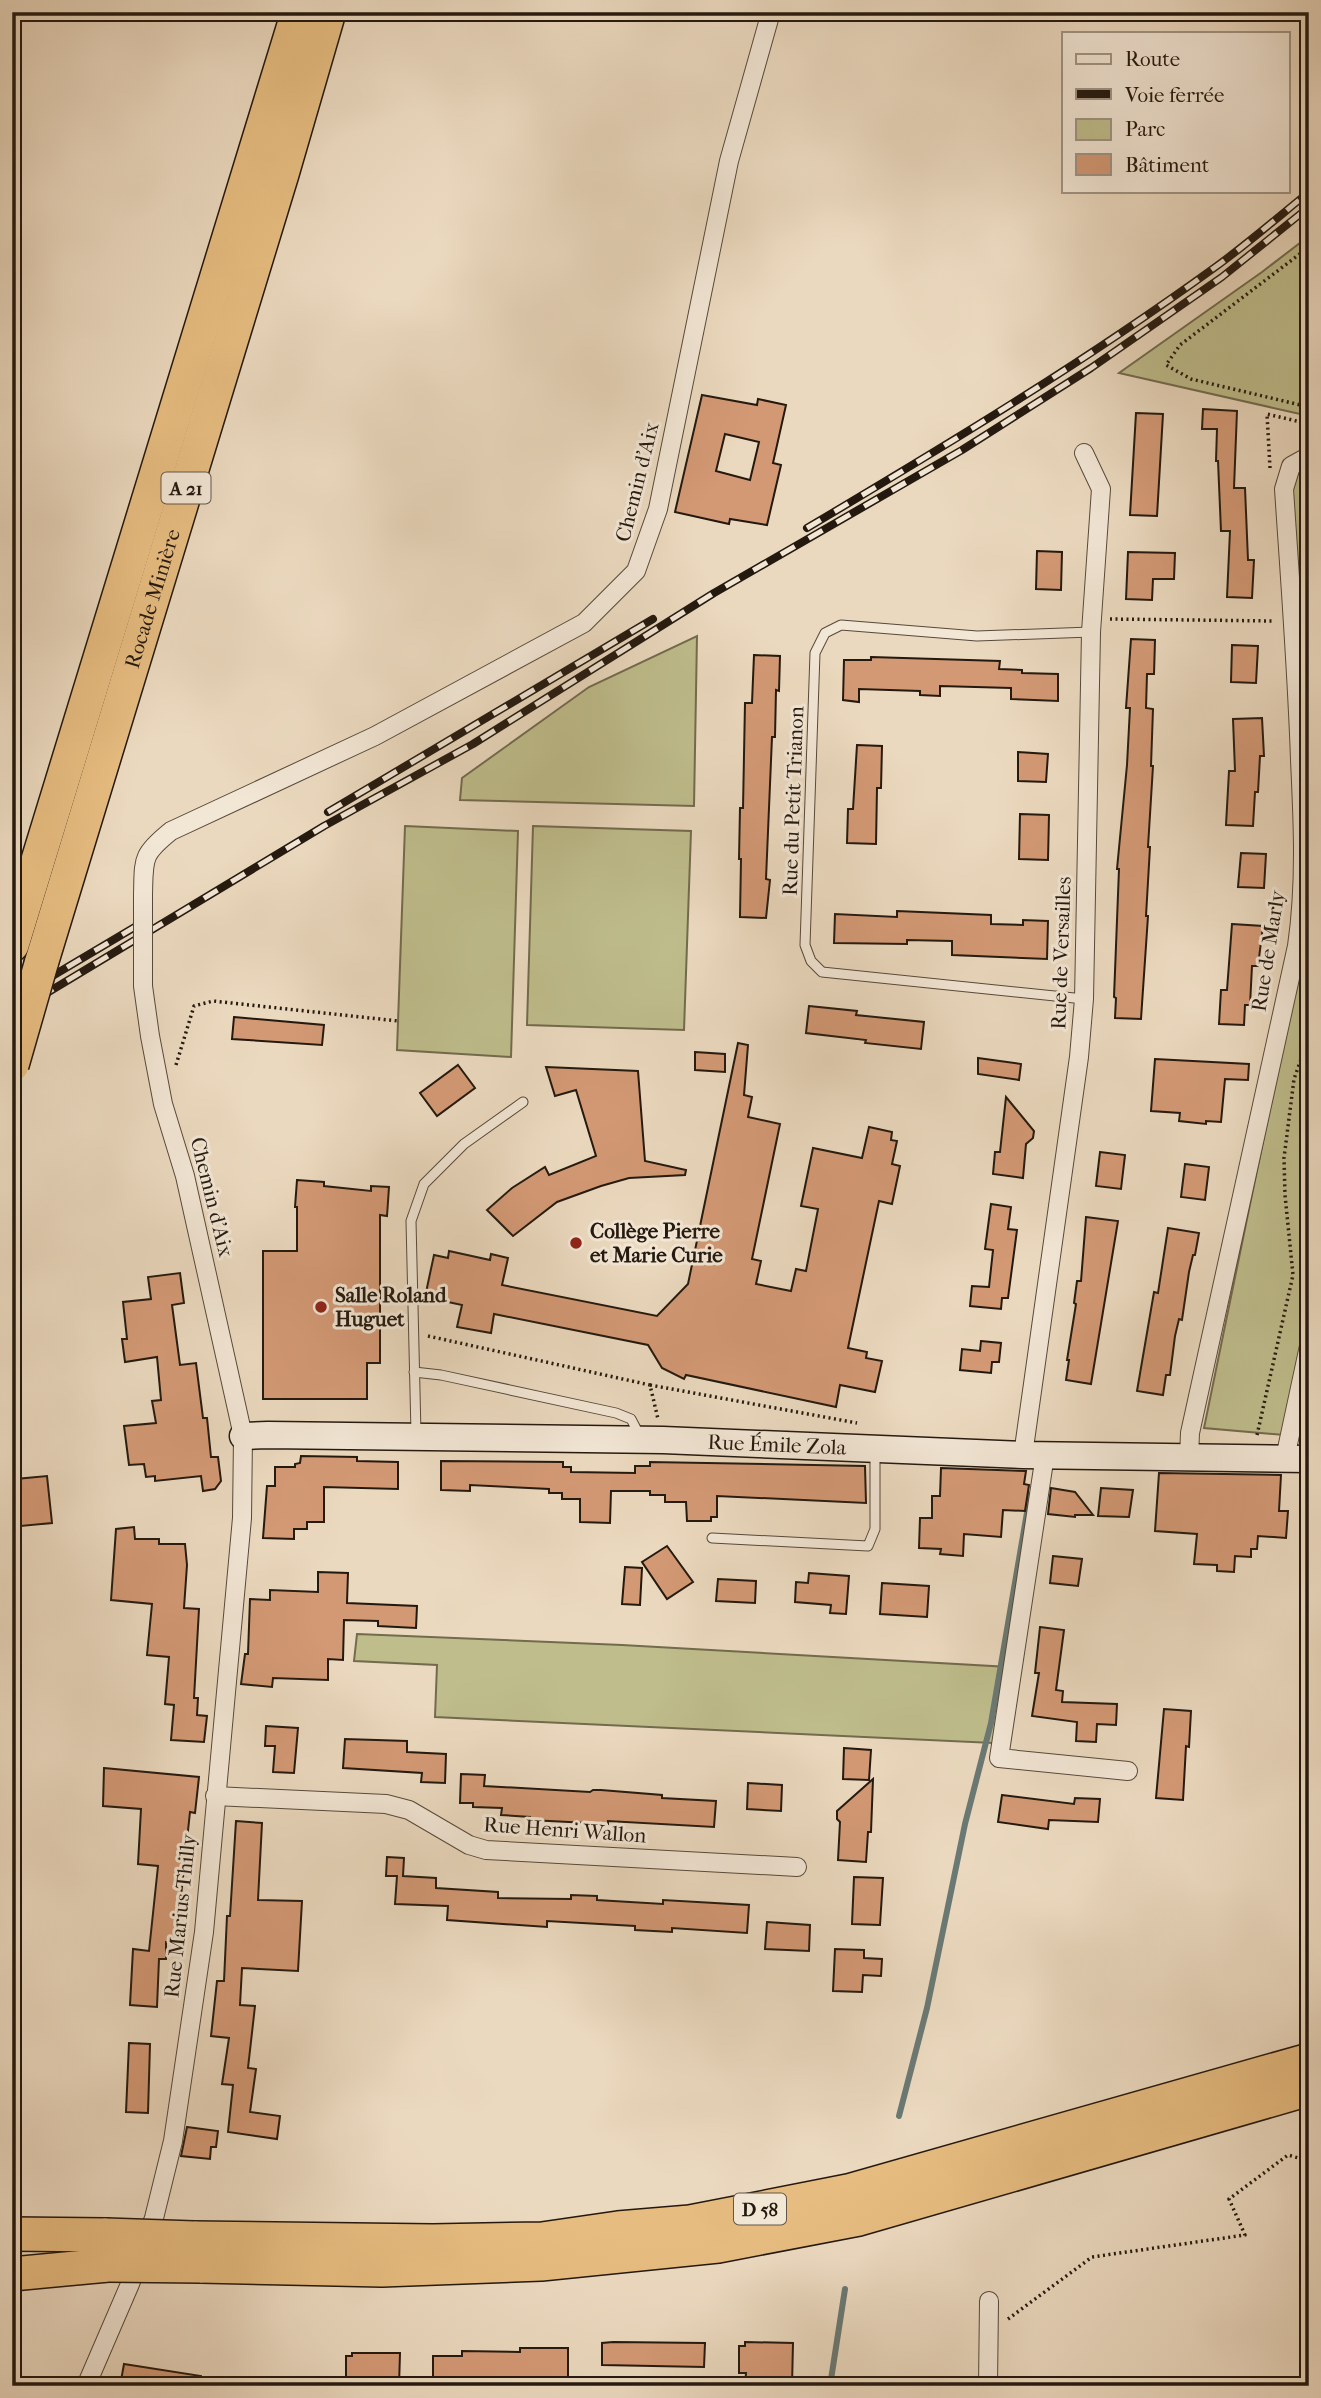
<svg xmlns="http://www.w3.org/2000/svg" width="1321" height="2398" font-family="'IM FELL French Canon',serif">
<rect width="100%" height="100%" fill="#ebd9bf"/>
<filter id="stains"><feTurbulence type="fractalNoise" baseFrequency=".00286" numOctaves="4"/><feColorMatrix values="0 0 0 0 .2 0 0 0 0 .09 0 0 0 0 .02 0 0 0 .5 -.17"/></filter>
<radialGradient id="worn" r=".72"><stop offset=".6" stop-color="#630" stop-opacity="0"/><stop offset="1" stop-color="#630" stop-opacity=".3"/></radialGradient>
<g fill="#bfbd8c" stroke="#726b4e" stroke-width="2">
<polygon points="1309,236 1309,416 1119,373 1262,272"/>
<polygon points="1309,466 1309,832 1290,489 1295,476"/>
<polygon points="697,636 694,806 460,800 462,778 589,687"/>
<polygon points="405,826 518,831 511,1057 397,1050"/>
<polygon points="533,826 691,831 684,1030 527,1025"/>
<polygon points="1309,884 1309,1366 1296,1436 1204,1428 1304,942"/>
<polygon points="357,1634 622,1645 1009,1667 993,1743 435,1717 437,1665 354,1661"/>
</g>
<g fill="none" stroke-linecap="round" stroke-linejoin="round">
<g stroke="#6a7974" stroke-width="6">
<polyline points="899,2116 927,2008 965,1824 991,1723 1030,1495"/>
<polyline points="830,2386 845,2289"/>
</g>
</g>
<g fill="#d39975" stroke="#24190f" stroke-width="2" fill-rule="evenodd">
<path d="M702,395L757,405L758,399L786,405L773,463L781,465L767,525L730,519L729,524L675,512ZM725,434L759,442L750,480L716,471Z"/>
<polygon points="1203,409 1237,411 1234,488 1245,488 1248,560 1254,560 1252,598 1227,597 1230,531 1221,531 1218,461 1216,461 1217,429 1202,429"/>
<polygon points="1136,413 1163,414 1157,516 1130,515"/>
<polygon points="1037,551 1062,552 1061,590 1036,589"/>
<polygon points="1128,552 1175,553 1174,579 1153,579 1152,600 1126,599"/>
<polygon points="1131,639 1155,640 1154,674 1147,674 1146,708 1153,709 1151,766 1153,766 1148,847 1150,847 1146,916 1148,916 1141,1019 1115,1018 1116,998 1114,997 1119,869 1117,869 1127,765 1130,708 1126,708"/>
<polygon points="1232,645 1258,646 1256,683 1231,682"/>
<polygon points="754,655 780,656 779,691 776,690 775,737 772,737 766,879 770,880 766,918 740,917 741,859 739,859 740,808 743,808 745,703 752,703"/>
<polygon points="871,657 1000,661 999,669 1022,670 1022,673 1058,674 1058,701 1011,699 1011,688 940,686 940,696 920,695 920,691 859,689 859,702 843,700 844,660 871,660"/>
<polygon points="1262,718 1264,756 1260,756 1258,792 1255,792 1253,826 1226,825 1229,771 1235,771 1233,719"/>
<polygon points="857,745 882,746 881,788 877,788 876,844 847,843 848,809 853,809"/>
<polygon points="1018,752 1048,754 1046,782 1018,781"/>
<polygon points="1020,814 1049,815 1048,860 1019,859"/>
<polygon points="1241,853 1266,854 1264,888 1238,887"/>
<polygon points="897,911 991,915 991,924 1023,925 1023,920 1048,921 1047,959 952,955 952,941 907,940 907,944 834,943 835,914 897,917"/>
<polygon points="1232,924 1263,926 1258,966 1252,966 1250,1005 1245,1005 1244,1025 1219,1024 1221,990 1227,990"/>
<polygon points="809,1006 857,1011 856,1015 924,1022 921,1049 865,1043 866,1040 806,1033"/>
<polygon points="234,1017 324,1025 322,1045 232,1039"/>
<polygon points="738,1043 748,1045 744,1095 752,1097 748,1117 780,1124 752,1259 761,1261 756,1284 791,1291 796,1269 806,1271 818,1209 801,1206 813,1148 862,1158 869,1127 892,1132 891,1140 897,1141 892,1164 900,1166 892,1204 879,1201 848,1348 867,1352 866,1358 882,1361 875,1392 840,1385 836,1407 686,1375 684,1379 662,1368 648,1345 494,1314 491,1333 457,1327 462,1305 425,1297 434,1255 448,1258 449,1251 490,1260 491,1254 508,1258 502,1285 657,1316 688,1284"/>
<polygon points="695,1052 725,1054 725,1072 695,1070"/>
<polygon points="978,1058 1021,1064 1019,1080 978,1074"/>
<polygon points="1155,1059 1249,1064 1248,1080 1225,1079 1221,1122 1206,1121 1206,1124 1179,1121 1180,1113 1151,1111"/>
<polygon points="458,1065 475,1088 437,1116 420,1093"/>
<polygon points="546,1067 638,1071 645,1161 686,1170 685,1175 629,1178 601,1186 557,1202 513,1236 487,1210 512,1188 545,1167 549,1175 596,1156 576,1090 555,1096"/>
<polygon points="1006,1097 1034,1131 1033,1138 1026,1144 1023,1178 993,1174 995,1152 1000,1152"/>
<polygon points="1100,1152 1125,1155 1121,1189 1096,1186"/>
<polygon points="1185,1164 1209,1167 1205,1200 1181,1197"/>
<polygon points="297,1180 324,1182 324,1186 371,1191 371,1186 389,1187 387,1216 380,1215 380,1363 367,1363 367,1399 263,1399 263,1251 297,1251 297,1207 295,1207"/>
<polygon points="991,1204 1011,1207 1008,1229 1017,1230 1008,1298 1002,1298 1001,1309 970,1306 972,1286 989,1287 993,1250 985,1249"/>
<polygon points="1086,1217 1118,1221 1091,1384 1066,1380 1069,1360 1067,1360 1076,1304 1074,1303 1077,1281 1081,1281"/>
<polygon points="1168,1228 1199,1233 1195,1255 1193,1255 1189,1272 1182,1320 1179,1319 1175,1336 1170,1375 1166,1375 1163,1395 1137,1391 1154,1292 1158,1293"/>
<polygon points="180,1273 184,1303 172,1305 180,1365 196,1363 203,1418 207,1418 211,1457 218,1457 221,1481 215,1489 203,1491 201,1476 155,1481 155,1476 146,1477 144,1464 129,1465 124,1426 156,1423 152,1401 161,1400 157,1357 125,1362 122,1339 127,1339 123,1302 151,1299 148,1277"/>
<polygon points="981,1341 1001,1343 999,1362 992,1362 991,1373 960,1370 962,1349 980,1351"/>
<polygon points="301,1456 357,1457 357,1461 398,1462 398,1489 324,1487 324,1522 307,1522 307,1529 294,1529 294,1539 263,1538 267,1486 275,1486 275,1467 295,1467 295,1464 300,1463"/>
<polygon points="441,1461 563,1462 563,1467 571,1467 571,1472 635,1473 635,1466 650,1466 650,1462 865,1466 866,1503 717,1496 717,1517 711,1517 711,1521 687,1521 686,1502 665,1502 665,1495 650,1495 650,1491 611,1491 610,1523 580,1522 580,1499 562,1499 562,1493 549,1493 549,1489 470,1485 470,1491 441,1490"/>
<polygon points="941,1468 1026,1471 1024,1484 1029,1485 1025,1511 1003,1510 1001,1537 964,1534 963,1556 940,1554 941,1549 919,1548 920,1518 932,1518 932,1496 940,1496"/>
<polygon points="1159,1473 1281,1475 1279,1511 1288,1511 1286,1538 1258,1536 1257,1549 1251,1549 1251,1557 1235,1556 1234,1572 1217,1571 1217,1565 1194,1564 1197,1534 1155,1531"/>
<polygon points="47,1476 52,1523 21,1526 16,1479"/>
<polygon points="1051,1488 1075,1492 1093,1515 1075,1515 1075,1517 1048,1514"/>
<polygon points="1101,1488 1133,1490 1129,1517 1098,1516"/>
<polygon points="134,1527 135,1539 159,1539 159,1544 185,1544 187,1565 184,1608 199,1609 194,1698 198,1698 197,1715 207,1716 204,1742 171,1740 174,1705 165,1704 169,1657 147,1655 152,1604 111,1600 116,1529"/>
<polygon points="667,1546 693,1582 667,1599 642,1562"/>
<polygon points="1053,1556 1082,1559 1078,1586 1050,1583"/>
<polygon points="625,1567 642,1568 640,1605 622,1604"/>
<polygon points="318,1572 348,1573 347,1603 417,1606 416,1628 378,1626 378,1621 344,1620 343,1660 328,1659 328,1680 273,1678 272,1687 241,1684 245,1654 248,1654 250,1599 270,1600 270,1590 318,1592"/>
<polygon points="809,1573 849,1576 846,1614 830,1613 831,1605 795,1602 796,1582 808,1583"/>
<polygon points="718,1579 756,1581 755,1603 716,1601"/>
<polygon points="882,1583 929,1586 927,1617 880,1614"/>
<polygon points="1040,1627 1064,1630 1056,1690 1063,1691 1062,1702 1117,1704 1116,1725 1097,1724 1096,1742 1076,1741 1077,1722 1032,1716 1039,1673 1035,1673"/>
<polygon points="1164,1709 1191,1711 1189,1747 1186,1746 1183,1800 1156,1798"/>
<polygon points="266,1726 298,1728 294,1773 273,1772 275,1746 265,1746"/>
<polygon points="345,1739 407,1741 407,1752 446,1754 445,1783 421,1782 422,1773 343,1768"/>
<polygon points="844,1748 871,1750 869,1780 843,1779"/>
<polygon points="104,1768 199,1777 195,1813 190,1812 176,1943 166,1942 166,1959 159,1959 157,2007 130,2005 133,1949 149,1951 158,1866 138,1864 141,1809 103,1806"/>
<polygon points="461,1774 485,1775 484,1786 590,1792 593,1790 601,1790 662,1795 662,1798 716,1801 714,1827 608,1821 608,1824 530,1820 530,1817 501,1815 502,1808 473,1807 473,1803 460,1803"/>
<polygon points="873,1779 871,1832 868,1832 866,1862 838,1860 840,1822 837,1819 837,1811"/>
<polygon points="748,1783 782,1785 781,1811 747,1809"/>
<polygon points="1002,1795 1074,1804 1075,1798 1100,1799 1098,1822 1049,1820 1048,1829 998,1822"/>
<polygon points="236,1821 262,1823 258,1900 302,1901 298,1971 242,1968 240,2005 255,2006 248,2068 256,2069 250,2112 280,2116 277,2139 228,2132 233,2085 222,2084 229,2038 211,2036 217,1981 224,1981 227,1916 230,1916"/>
<polygon points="387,1857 404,1858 403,1876 436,1878 436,1888 498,1892 498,1898 571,1899 571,1895 597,1896 597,1900 663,1904 663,1900 749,1905 747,1933 672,1928 672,1932 635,1930 635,1926 547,1921 547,1927 447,1920 448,1906 395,1904 397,1876 386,1876"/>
<polygon points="854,1877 883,1878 880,1925 852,1924"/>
<polygon points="767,1922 810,1925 809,1951 765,1949"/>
<polygon points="835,1949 864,1950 864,1958 882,1959 881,1976 863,1975 862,1992 833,1991"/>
<polygon points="129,2043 150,2044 148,2113 126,2112"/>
<polygon points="187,2127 218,2131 216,2147 211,2147 210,2159 181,2156"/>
<polygon points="613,2342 705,2343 704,2367 602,2365 602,2343"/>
<polygon points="745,2342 793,2343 792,2386 745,2386 746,2373 739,2373 739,2346 745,2346"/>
<polygon points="520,2348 568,2348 568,2386 433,2386 433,2356 462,2356 462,2351 520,2352"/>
<polygon points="352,2353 400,2353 399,2386 353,2386 353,2383 346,2383 346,2356 352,2356"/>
<polygon points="124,2364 201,2376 201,2386 120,2386"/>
</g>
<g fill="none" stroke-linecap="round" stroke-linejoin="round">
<g stroke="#56493b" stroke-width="11">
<g id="lane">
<polyline points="1084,999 822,972 811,961 805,945 815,653 825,633 841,625 977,636 1091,632"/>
<polyline points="414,1372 441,1375 616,1413 631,1419 640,1436"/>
<polyline points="416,1433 411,1221 424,1184 464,1144 523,1102"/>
<polyline points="712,1538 868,1546 875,1529 875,1453"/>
</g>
</g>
<g stroke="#56493b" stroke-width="20">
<g id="street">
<path d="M143,895C144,859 141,855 171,831L375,736L584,623L636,571L658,509L729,161L771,12"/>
<polyline points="1023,1455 1079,1057 1084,999 1091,632 1101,489 1084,453"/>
<polyline points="1045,1455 999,1758 1128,1771"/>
<path d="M1189,1457L1190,1433L1297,946C1306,884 1303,822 1300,760C1297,670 1290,580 1284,489L1291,466L1309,456"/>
<polyline points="1285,1458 1309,1346"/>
<polyline points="215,1796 386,1804 409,1810 469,1845 486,1850 797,1867"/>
<polyline points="86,2386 130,2284 154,2218 173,2141 204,1932 242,1518 243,1436 185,1176 163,1104 150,1036 143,986 143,968"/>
<polyline points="988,2386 989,2301"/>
</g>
</g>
<g stroke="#24190f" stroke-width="29">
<g id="secondary">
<path id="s1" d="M243,1436L268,1435L663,1440L1023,1455L1309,1459"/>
</g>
</g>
<g stroke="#24190f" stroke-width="36">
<g id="highway">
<polyline points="12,945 298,12"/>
<path id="s2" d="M41,964L282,174L329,12"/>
<polyline points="12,2234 106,2235"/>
<polyline points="194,2238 433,2241 542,2239 618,2228 690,2222 848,2191 1309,2060"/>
<polyline points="200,2266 382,2270 541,2264 718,2246 859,2219 1309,2089"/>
<polyline points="12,2274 108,2265"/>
</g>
</g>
<g stroke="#24190f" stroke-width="3.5" stroke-dasharray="2 3.5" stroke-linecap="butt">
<polyline points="1309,247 1180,345 1166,365 1191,379 1309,407"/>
<polyline points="1270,468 1267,414 1309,424"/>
<polyline points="1110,619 1274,621"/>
<polyline points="176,1065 194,1006 213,1001 398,1021"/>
<polyline points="428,1336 650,1385 658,1419"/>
<polyline points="650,1385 857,1423"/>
<polyline points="1257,1435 1293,1275 1285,1195 1284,1158 1294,1079 1309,1037"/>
<polyline points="1008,2319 1092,2257 1245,2235 1229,2199 1288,2155 1309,2161"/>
</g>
<use href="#lane" stroke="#f2e6d5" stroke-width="9"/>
<use href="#street" stroke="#f2e6d5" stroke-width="18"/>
<use href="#secondary" stroke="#f2e6d5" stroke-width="26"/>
<use href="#highway" stroke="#e6bc80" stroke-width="33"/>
<g stroke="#24190f" stroke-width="8">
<g id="rail">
<path d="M807,528C945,446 1083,363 1214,268C1246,245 1277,218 1309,192"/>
<polyline points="328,812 653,619"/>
<polyline points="12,1000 145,921"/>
<polyline points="12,1014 324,826 473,744 714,593 962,450 1091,368 1222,277 1309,207"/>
</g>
</g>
<use href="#rail" stroke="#f2e6d5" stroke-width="5" stroke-dasharray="16" stroke-linecap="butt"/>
<g stroke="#56493b" stroke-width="20" stroke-linecap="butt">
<polyline id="street-bridge" points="143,968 143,895"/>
</g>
<g stroke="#24190f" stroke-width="36" stroke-linecap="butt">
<g id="highway-bridge">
<polyline points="12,1065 41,964"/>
<polyline points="106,2235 194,2238"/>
<polyline points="108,2265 200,2266"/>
</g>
</g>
<use href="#street-bridge" stroke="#f2e6d5" stroke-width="18"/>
<use href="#highway-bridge" stroke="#e6bc80" stroke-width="33"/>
</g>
<g fill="#8f2418" stroke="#f2e6d5" stroke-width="2.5">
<circle cx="576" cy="1243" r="7"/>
<circle cx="321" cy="1307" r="7"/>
</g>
<g text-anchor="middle" stroke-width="6" stroke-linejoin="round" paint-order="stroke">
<g fill="#f2e6d5" stroke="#62564a" stroke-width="2">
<rect x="161.5" y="472.5" width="49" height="31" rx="5"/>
<rect x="734" y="2193.5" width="52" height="31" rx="5"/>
</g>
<g font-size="19" font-weight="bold" fill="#24190f">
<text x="186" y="495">A 21</text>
<text x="760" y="2216">D 58</text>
</g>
<g font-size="21" fill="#24190f" stroke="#f2e6d5">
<text transform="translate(637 482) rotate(-76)" y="7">Chemin d'Aix</text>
<text dy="7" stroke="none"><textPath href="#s2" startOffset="382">Rocade Minière</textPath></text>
<text transform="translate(793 801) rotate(-88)" y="7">Rue du Petit Trianon</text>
<text transform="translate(1268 951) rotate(-81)" y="7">Rue de Marly</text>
<text transform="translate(1061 953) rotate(-88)" y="7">Rue de Versailles</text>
<text transform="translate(212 1197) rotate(76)" y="7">Chemin d'Aix</text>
<text dy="7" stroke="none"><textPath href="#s1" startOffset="534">Rue Émile Zola</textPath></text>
<text transform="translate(565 1830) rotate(4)" y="7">Rue Henri Wallon</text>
<text transform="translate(180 1916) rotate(-84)" y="7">Rue Marius Thilly</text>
</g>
<g font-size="21" font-weight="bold" fill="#24190f" stroke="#f2e6d5" text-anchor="start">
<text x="590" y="1238">Collège Pierre<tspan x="590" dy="24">et Marie Curie</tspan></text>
<text x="335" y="1302">Salle Roland<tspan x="335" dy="24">Huguet</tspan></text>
</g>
</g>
<rect width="1321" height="2398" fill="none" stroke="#ebd9bf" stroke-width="42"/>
<rect x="14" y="14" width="1293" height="2370" fill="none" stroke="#24190f" stroke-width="3.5"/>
<rect x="21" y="21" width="1279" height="2356" fill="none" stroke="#24190f" stroke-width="2"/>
<rect x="1062" y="32" width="228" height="161" fill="#f2e6d5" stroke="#a09486" stroke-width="2"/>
<rect x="1076" y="54" width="35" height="10" fill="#f2e6d5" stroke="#a09486" stroke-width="2"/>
<text x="1125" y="66" font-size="21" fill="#24190f">Route</text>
<rect x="1076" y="89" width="35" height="10" fill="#24190f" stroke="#a09486" stroke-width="2"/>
<text x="1125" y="102" font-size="21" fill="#24190f">Voie ferrée</text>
<rect x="1076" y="119" width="35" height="21" fill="#bfbd8c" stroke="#a09486" stroke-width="2"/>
<text x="1125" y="136" font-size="21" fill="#24190f">Parc</text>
<rect x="1076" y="154" width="35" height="21" fill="#d39975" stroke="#a09486" stroke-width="2"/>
<text x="1125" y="172" font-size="21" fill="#24190f">Bâtiment</text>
<rect width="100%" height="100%" filter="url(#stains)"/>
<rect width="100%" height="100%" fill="url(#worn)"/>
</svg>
